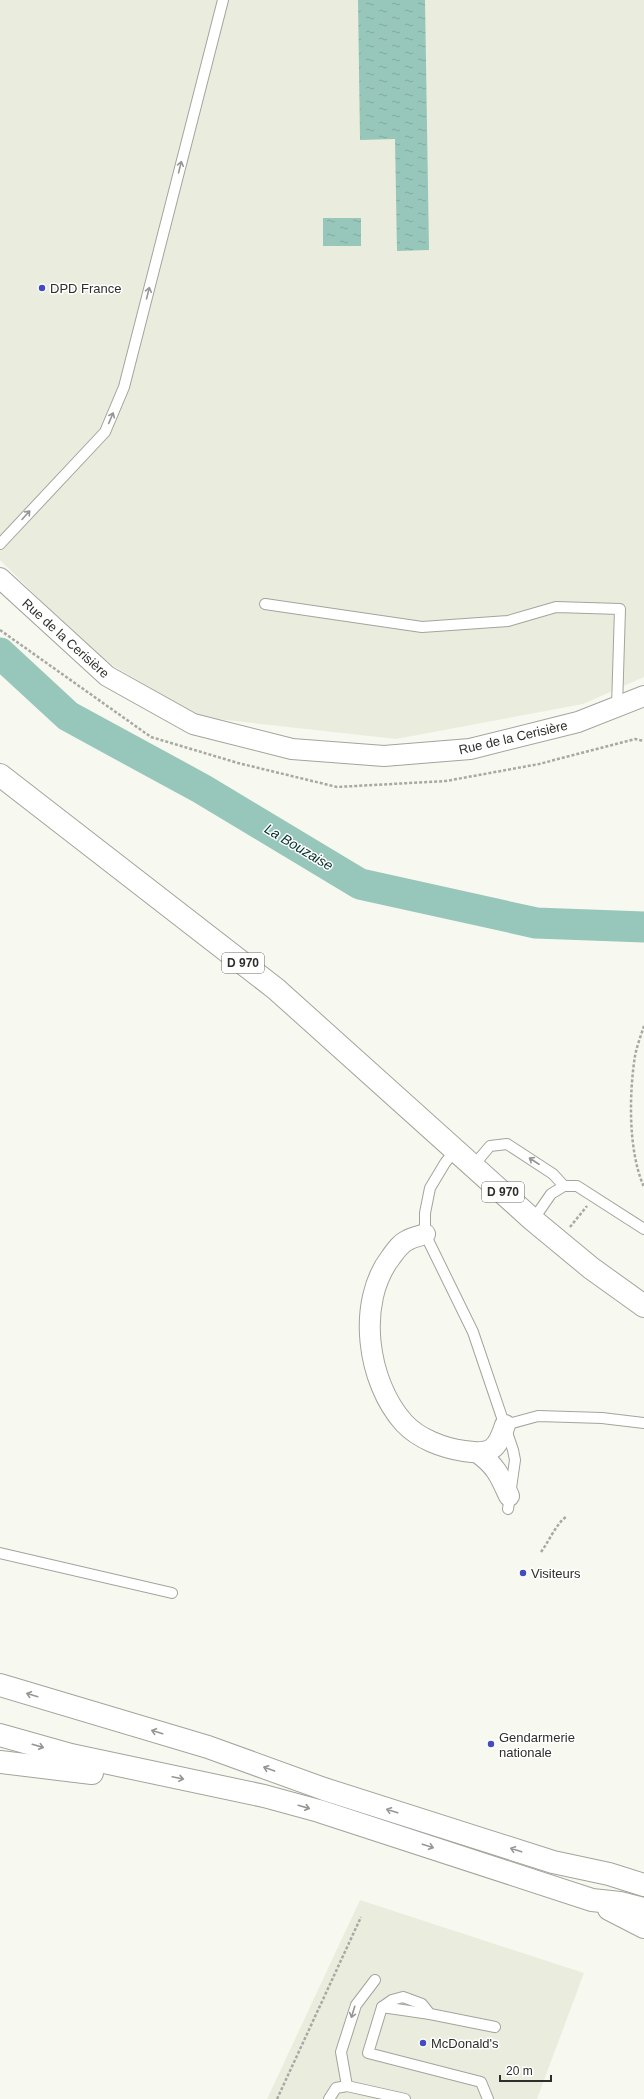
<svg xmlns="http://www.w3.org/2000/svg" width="644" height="2099" font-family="Helvetica,sans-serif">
<defs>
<pattern id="water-ripples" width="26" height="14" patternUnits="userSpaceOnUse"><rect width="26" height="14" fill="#97c6bb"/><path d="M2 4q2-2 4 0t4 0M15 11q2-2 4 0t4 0" fill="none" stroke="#82aaa1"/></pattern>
</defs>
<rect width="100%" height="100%" fill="#f7f8f0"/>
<g fill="#eaeddd">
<polygon points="0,0 644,0 644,677 583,704 396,739 199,717 97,656 0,560"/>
<polygon points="360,1900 584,1973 537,2099 267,2099"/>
</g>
<g fill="url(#water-ripples)">
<polygon points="358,0 425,0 429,250 397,251 395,139 360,140"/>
<rect x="323" y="218" width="38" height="28"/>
</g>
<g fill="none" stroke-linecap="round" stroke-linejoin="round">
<polyline stroke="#97c6bb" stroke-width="31" points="0,653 68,716 202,789 360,884 536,923 644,927"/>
<g stroke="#a3a49c" stroke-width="12">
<g id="service">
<polyline points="0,544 105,432 124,387 223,0"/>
<polyline points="265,604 422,627 508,621 556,607 620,609 617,707"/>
<polyline points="456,1149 445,1163 430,1188 425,1213 425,1234 473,1332 513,1450 515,1460 508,1509"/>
<polyline points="474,1165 490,1146 507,1144 553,1174 564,1186"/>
<polyline points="533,1220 551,1194 564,1186 577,1186 644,1229"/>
<polyline points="505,1425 538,1416 602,1418 644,1423"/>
<polyline points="0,1553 172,1593"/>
<polyline points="375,1980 356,2005 341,2052 347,2086 405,2099"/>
<polyline points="382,2007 430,2014"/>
<polyline points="329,2099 336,2088 347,2086"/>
<polyline points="488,2099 481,2082 368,2053 382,2007 392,2000 403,1997 422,2004 430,2014 495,2027"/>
</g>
</g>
<g stroke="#a3a49c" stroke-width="22">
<g id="minor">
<polyline points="0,578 107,676 193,724 292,749 384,756 470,749 578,722 644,696"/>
<path d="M425,1234C420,1236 413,1237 408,1240C401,1243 396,1250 391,1257C356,1302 367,1382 404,1423C419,1439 443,1448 464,1451C491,1455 497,1450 505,1425"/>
<path d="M478,1453C496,1466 500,1476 509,1496"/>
</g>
</g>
<g stroke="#a3a49c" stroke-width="24">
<polyline id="primary" points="0,775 276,989 533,1220 591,1268 644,1306"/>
</g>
<g stroke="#a3a49c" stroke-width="24">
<g id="motorway">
<polyline points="0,1685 208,1747 324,1789 553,1862 609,1874 644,1885"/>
<polyline points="0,1735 71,1755 264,1796 319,1811 592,1900 620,1903 644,1909"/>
<polyline points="0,1762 92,1773"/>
<polyline points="609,1909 644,1927"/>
</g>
</g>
<g stroke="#a8a9a3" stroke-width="2.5" stroke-dasharray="3 2" stroke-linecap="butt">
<polyline points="0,630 151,737 238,763 337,787 446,781 539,764 635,739 644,741"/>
<path d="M644,1026C641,1035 637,1046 635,1056C629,1094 628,1151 644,1187"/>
<polyline points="570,1227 587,1206"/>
<path d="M541,1552C550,1540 555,1525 567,1516"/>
<polyline points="277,2099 361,1917"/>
</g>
<use href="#service" stroke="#fff" stroke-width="10"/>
<use href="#minor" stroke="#fff" stroke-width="20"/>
<use href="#primary" stroke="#fff" stroke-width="22"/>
<use href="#motorway" stroke="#fff" stroke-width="22"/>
</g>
<defs><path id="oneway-shaft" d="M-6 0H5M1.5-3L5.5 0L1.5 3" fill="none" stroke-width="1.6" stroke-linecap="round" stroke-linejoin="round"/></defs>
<g stroke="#969695">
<use href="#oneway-shaft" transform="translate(180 167) rotate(-76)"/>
<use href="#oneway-shaft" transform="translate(148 293) rotate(-76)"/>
<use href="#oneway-shaft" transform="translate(111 418) rotate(-67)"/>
<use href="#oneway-shaft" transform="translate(26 515) rotate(-48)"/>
<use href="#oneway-shaft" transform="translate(534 1161) rotate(-147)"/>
<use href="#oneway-shaft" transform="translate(32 1695) rotate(-163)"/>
<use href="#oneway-shaft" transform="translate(157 1732) rotate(-163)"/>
<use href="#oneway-shaft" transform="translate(38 1746) rotate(16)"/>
<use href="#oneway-shaft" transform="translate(269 1769) rotate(-160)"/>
<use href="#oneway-shaft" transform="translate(178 1778) rotate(12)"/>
<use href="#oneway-shaft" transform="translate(304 1807) rotate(16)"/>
<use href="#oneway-shaft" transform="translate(392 1811) rotate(-162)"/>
<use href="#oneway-shaft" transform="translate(428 1846) rotate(18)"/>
<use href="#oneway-shaft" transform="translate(516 1850) rotate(-162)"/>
<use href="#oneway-shaft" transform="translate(353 2012) rotate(107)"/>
</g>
<g fill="#424cc0" stroke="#fff" stroke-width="1.5">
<circle cx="42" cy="288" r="4"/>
<circle cx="523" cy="1573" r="4"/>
<circle cx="491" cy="1744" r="4"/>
<circle cx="423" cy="2043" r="4"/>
</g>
<g text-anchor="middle" stroke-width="3" stroke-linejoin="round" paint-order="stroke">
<g fill="#fff" stroke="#6d6d6b" stroke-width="1">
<rect x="222" y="953" width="42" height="20" rx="3"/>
<rect x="482" y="1182" width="42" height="20" rx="3"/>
</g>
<g font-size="12" font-weight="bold" fill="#2e2e2b">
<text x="243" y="967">D 970</text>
<text x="503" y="1196">D 970</text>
</g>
<g font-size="13" fill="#2e2e2b" stroke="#fff" text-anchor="start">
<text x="50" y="293">DPD France</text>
<text x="531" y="1578">Visiteurs</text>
<text x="499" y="1742">Gendarmerie<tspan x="499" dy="15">nationale</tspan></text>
<text x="431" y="2048">McDonald's</text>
</g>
<g font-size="13" fill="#2e2e2b" stroke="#fff">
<text transform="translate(66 638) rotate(42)" y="5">Rue de la Cerisière</text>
<text transform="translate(513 737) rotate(-13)" y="5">Rue de la Cerisière</text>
</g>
<g font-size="14" font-style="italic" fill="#043129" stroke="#fff">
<text transform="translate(299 847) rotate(31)" y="5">La Bouzaise</text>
</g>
</g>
<path d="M500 2075v6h51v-6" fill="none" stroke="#2e2e2b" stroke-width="2"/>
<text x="506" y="2075" font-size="12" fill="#2e2e2b" stroke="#ffffff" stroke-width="3" paint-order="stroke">20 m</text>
</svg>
